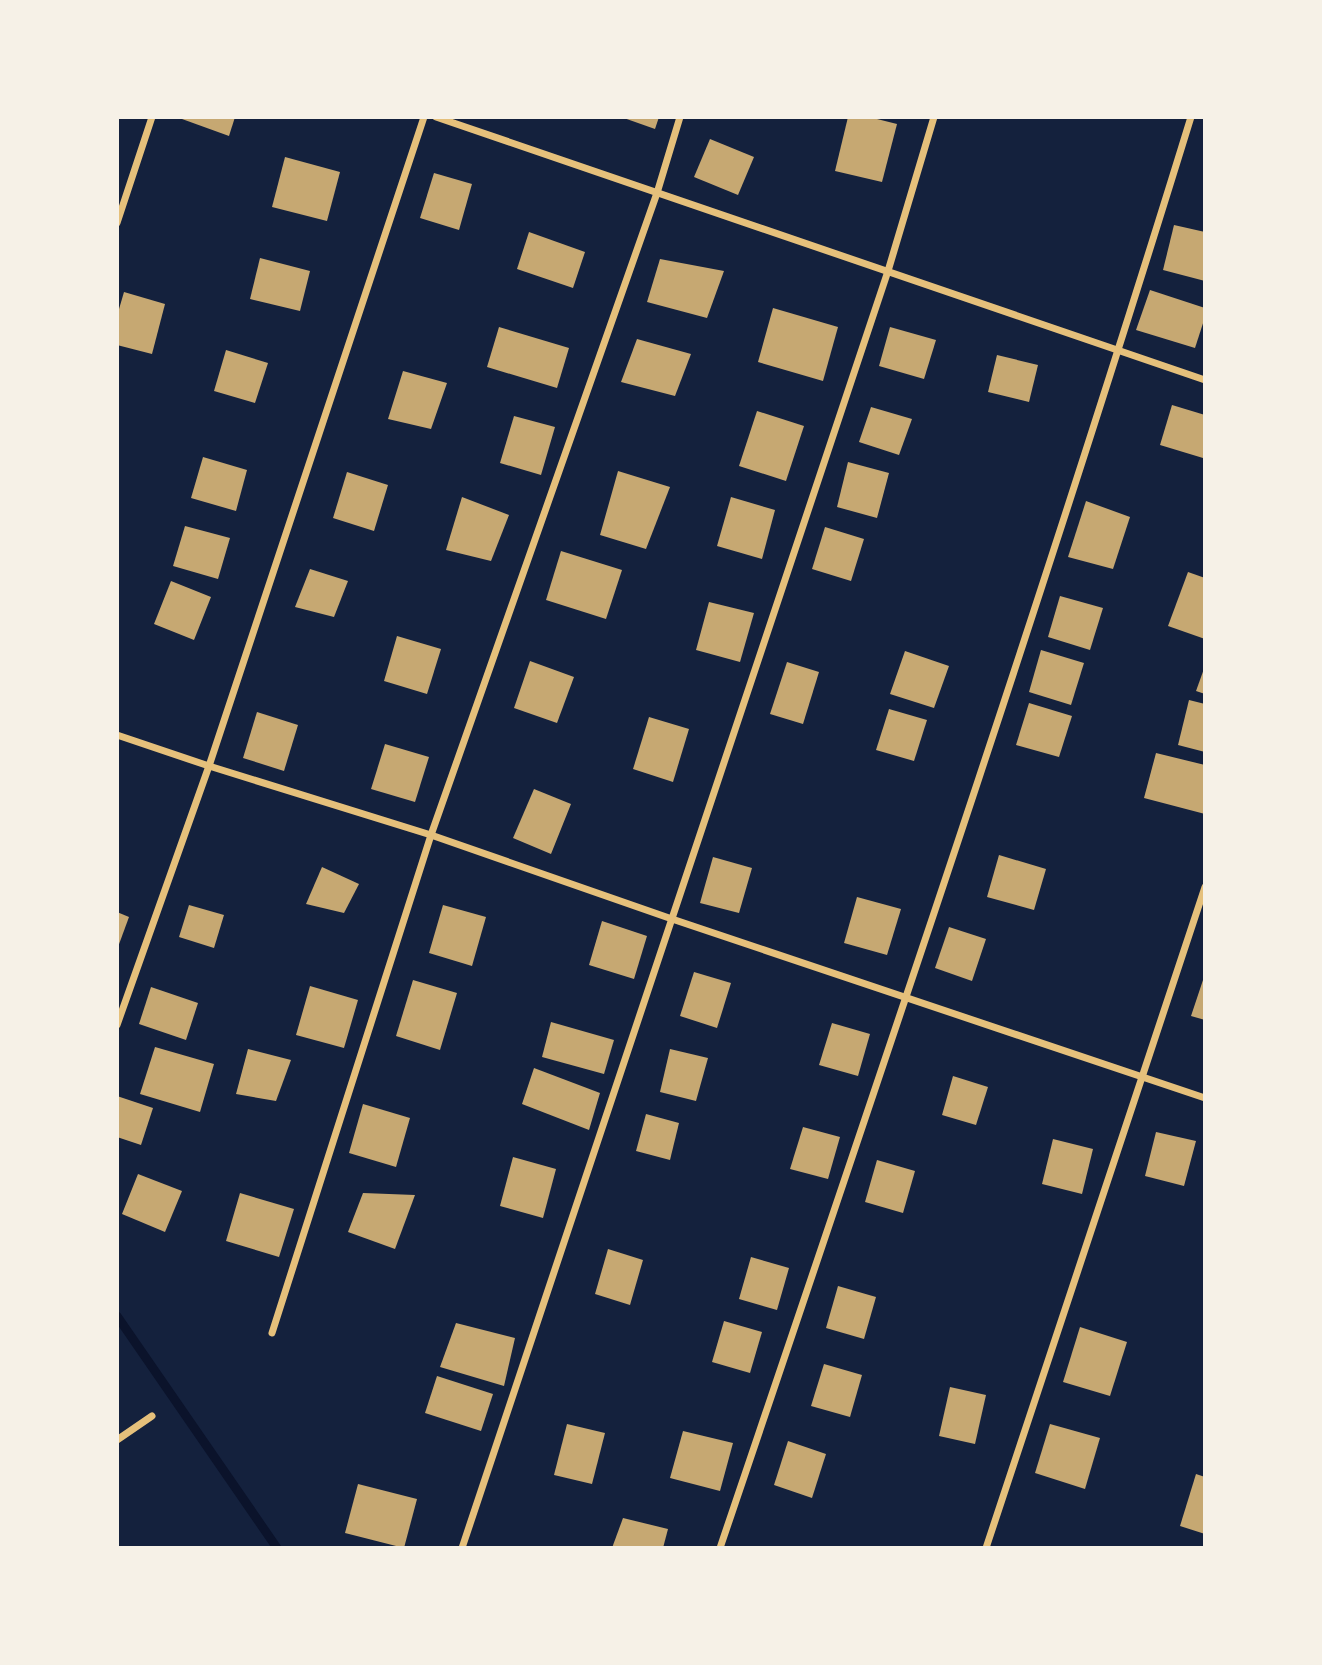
<svg xmlns="http://www.w3.org/2000/svg" width="1322" height="1665" font-family="Arial,sans-serif">
<rect width="100%" height="100%" fill="#14213d"/>
<g fill="none" stroke-linecap="round" stroke-linejoin="round">
<polyline stroke="#0b132b" stroke-width="9" points="117,1316 277,1548"/>
</g>
<g fill="#c6a872">
<polygon points="183,117 235,117 229,136 182,119"/>
<polygon points="621,117 659,117 655,129"/>
<polygon points="848,117 869,117 897,124 882,182 835,171"/>
<polygon points="710,139 754,157 738,195 694,177"/>
<polygon points="285,157 340,172 327,221 272,207"/>
<polygon points="434,173 472,184 459,230 420,218"/>
<polygon points="1174,225 1205,232 1205,281 1163,270"/>
<polygon points="529,232 585,252 573,288 517,269"/>
<polygon points="260,258 310,271 300,311 250,299"/>
<polygon points="660,259 724,271 707,318 647,302"/>
<polygon points="1150,290 1205,308 1205,317 1195,348 1136,330"/>
<polygon points="124,292 165,304 152,354 117,345 117,316"/>
<polygon points="773,308 838,327 823,381 758,362"/>
<polygon points="499,327 569,348 557,388 487,367"/>
<polygon points="890,327 936,340 924,379 879,366"/>
<polygon points="637,339 691,354 675,396 621,382"/>
<polygon points="226,350 268,363 255,403 214,391"/>
<polygon points="997,355 1038,365 1029,402 988,392"/>
<polygon points="403,371 447,383 431,429 388,419"/>
<polygon points="1172,405 1205,415 1203,458 1160,445"/>
<polygon points="871,407 912,419 899,455 859,442"/>
<polygon points="757,411 804,426 786,481 739,466"/>
<polygon points="514,416 555,427 541,475 500,463"/>
<polygon points="203,457 247,470 236,511 191,498"/>
<polygon points="848,462 889,473 877,518 837,507"/>
<polygon points="618,471 670,487 646,549 600,535"/>
<polygon points="347,472 388,485 374,531 333,518"/>
<polygon points="462,497 509,515 491,561 446,550"/>
<polygon points="731,497 775,510 762,559 717,546"/>
<polygon points="1086,501 1130,517 1113,569 1068,557"/>
<polygon points="185,526 230,538 218,579 173,566"/>
<polygon points="825,527 864,539 851,581 812,569"/>
<polygon points="561,551 622,570 606,619 546,600"/>
<polygon points="310,569 348,581 334,617 295,607"/>
<polygon points="1188,572 1205,578 1205,639 1168,626"/>
<polygon points="171,581 211,597 194,640 154,624"/>
<polygon points="1060,596 1103,608 1090,650 1048,637"/>
<polygon points="709,602 754,613 740,662 696,650"/>
<polygon points="397,636 441,649 427,694 384,681"/>
<polygon points="1041,650 1084,663 1071,705 1029,692"/>
<polygon points="905,651 949,666 934,708 890,694"/>
<polygon points="530,661 574,677 557,723 514,708"/>
<polygon points="787,662 819,672 803,724 770,714"/>
<polygon points="1205,666 1205,694 1196,691"/>
<polygon points="1189,700 1205,704 1205,752 1178,745"/>
<polygon points="1029,703 1072,716 1059,757 1016,745"/>
<polygon points="889,709 927,720 914,761 876,750"/>
<polygon points="257,712 298,725 284,771 243,758"/>
<polygon points="649,717 689,729 673,782 633,769"/>
<polygon points="385,744 429,757 415,802 371,789"/>
<polygon points="1156,753 1205,765 1205,814 1144,798"/>
<polygon points="534,789 571,804 551,854 513,838"/>
<polygon points="999,855 1046,869 1034,910 987,897"/>
<polygon points="713,857 752,868 739,913 700,903"/>
<polygon points="322,867 359,884 344,913 306,904"/>
<polygon points="857,897 901,909 887,955 844,943"/>
<polygon points="189,905 224,915 214,948 179,937"/>
<polygon points="443,905 486,917 472,966 429,953"/>
<polygon points="117,912 129,917 118,947 117,947"/>
<polygon points="602,921 647,936 634,979 589,965"/>
<polygon points="949,927 986,939 972,981 935,968"/>
<polygon points="694,972 731,983 717,1028 680,1016"/>
<polygon points="1205,974 1205,1020 1191,1016"/>
<polygon points="413,980 457,993 440,1050 396,1036"/>
<polygon points="310,986 358,1000 344,1048 296,1035"/>
<polygon points="151,987 198,1003 186,1040 139,1024"/>
<polygon points="551,1022 614,1040 604,1074 542,1057"/>
<polygon points="832,1023 870,1034 858,1076 819,1065"/>
<polygon points="155,1047 214,1064 200,1112 140,1094"/>
<polygon points="248,1049 291,1060 276,1101 236,1094"/>
<polygon points="670,1049 708,1058 696,1101 660,1092"/>
<polygon points="534,1068 600,1093 589,1130 522,1104"/>
<polygon points="953,1076 988,1087 976,1125 942,1115"/>
<polygon points="117,1096 153,1108 141,1145 117,1137"/>
<polygon points="363,1104 410,1118 396,1167 349,1153"/>
<polygon points="646,1114 679,1123 670,1160 636,1151"/>
<polygon points="803,1127 840,1137 828,1179 790,1169"/>
<polygon points="1156,1132 1196,1141 1184,1186 1145,1176"/>
<polygon points="1053,1139 1093,1149 1082,1194 1042,1184"/>
<polygon points="513,1157 556,1169 543,1218 500,1206"/>
<polygon points="877,1160 915,1171 903,1213 865,1202"/>
<polygon points="138,1174 182,1191 165,1232 122,1214"/>
<polygon points="240,1193 294,1209 279,1257 226,1241"/>
<polygon points="363,1193 415,1195 395,1249 348,1232"/>
<polygon points="608,1249 643,1260 630,1305 595,1294"/>
<polygon points="751,1257 789,1268 777,1310 739,1299"/>
<polygon points="838,1286 876,1297 864,1339 826,1328"/>
<polygon points="724,1321 762,1332 750,1373 712,1362"/>
<polygon points="456,1323 515,1338 504,1386 440,1367"/>
<polygon points="1080,1327 1127,1342 1110,1396 1063,1382"/>
<polygon points="824,1364 862,1375 850,1417 811,1406"/>
<polygon points="437,1376 493,1394 481,1431 425,1413"/>
<polygon points="950,1387 986,1395 975,1444 939,1436"/>
<polygon points="567,1424 605,1433 592,1484 554,1475"/>
<polygon points="1050,1424 1100,1438 1085,1489 1035,1473"/>
<polygon points="683,1431 733,1443 720,1491 670,1478"/>
<polygon points="788,1441 826,1454 812,1498 774,1485"/>
<polygon points="1196,1474 1205,1477 1205,1534 1180,1526"/>
<polygon points="358,1484 417,1499 404,1548 345,1533"/>
<polygon points="623,1518 668,1529 663,1548 612,1548"/>
</g>
<g fill="none" stroke-linecap="round" stroke-linejoin="round">
<g stroke="#e5c07b" stroke-width="7">
<polyline points="436,117 1205,380"/>
<polyline points="117,223 152,117"/>
<polyline points="117,735 209,766 431,835 672,919 1205,1098"/>
<polyline points="117,1025 209,766 424,117"/>
<polyline points="272,1333 431,835 657,193 680,117"/>
<polyline points="117,1440 152,1416"/>
<polyline points="462,1548 888,271 934,117"/>
<path d="M720,1548C881,1072 1043,597 1191,117"/>
<polyline points="986,1548 1205,887"/>
</g>
</g>
<rect width="1322" height="1665" fill="none" stroke="#f6f1e7" stroke-width="238"/>
</svg>
